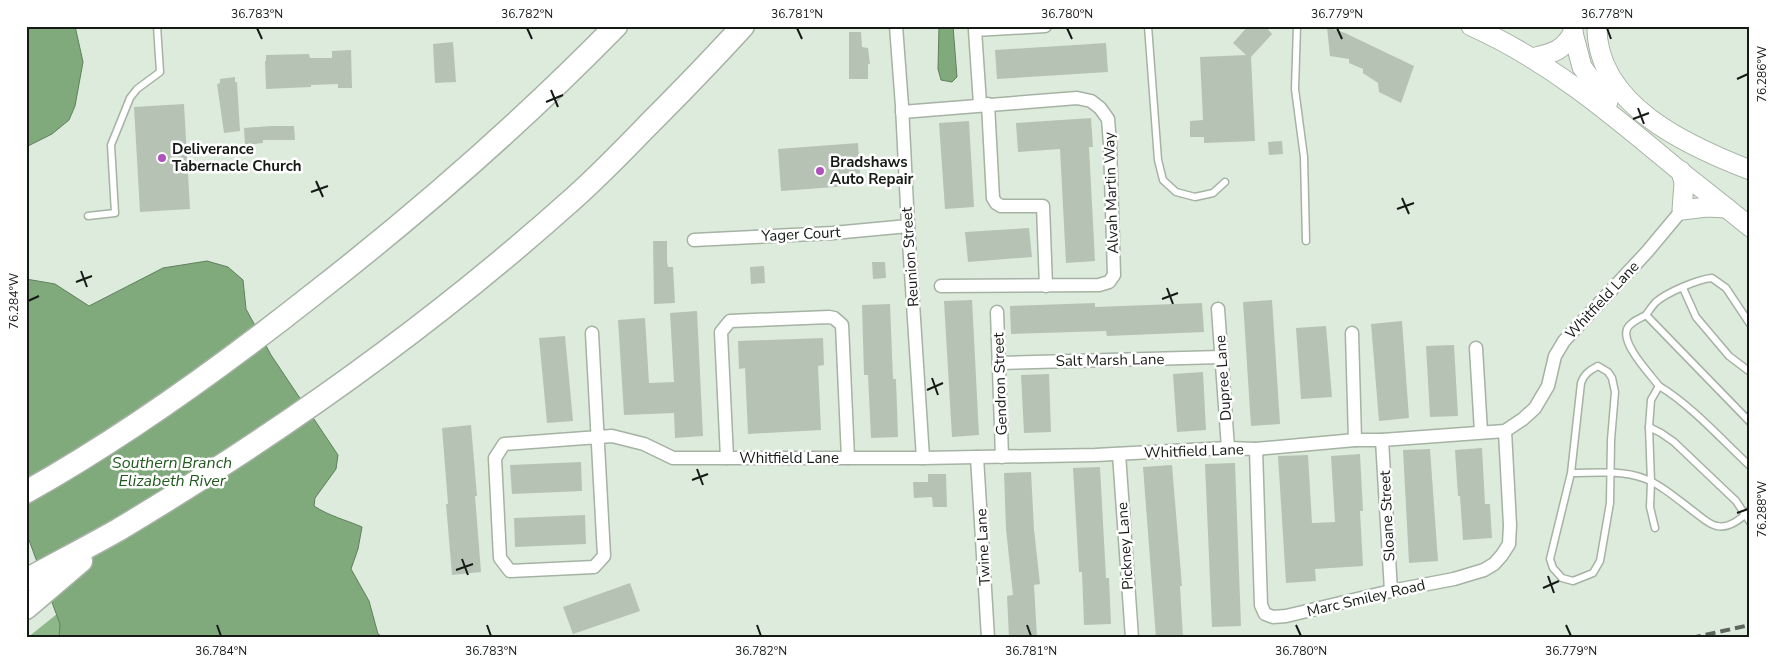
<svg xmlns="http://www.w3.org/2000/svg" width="1776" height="664" font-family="'Nunito Sans',sans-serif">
<rect width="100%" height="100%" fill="#ddebdc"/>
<polygon fill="#8db788" points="57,614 60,624 59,638 27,638"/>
<g fill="#80aa7c" stroke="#607f5d">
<polygon points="26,26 75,26 83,62 75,106 69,120 52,134 26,147"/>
<polygon points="939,26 953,26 957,77 952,82 941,80 938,69"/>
<path d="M207,261L228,267L243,280L246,309L271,355L338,455L336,469L315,498L314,506C329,516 346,520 362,527L358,549L351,569L369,601L378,634L385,638H59L60,624L26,532V279L55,284L89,306L163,268Z"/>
</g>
<g fill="#b6c3b4">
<polygon points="1248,26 1265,26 1272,34 1251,57 1255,141 1204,143 1204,137 1190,137 1190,121 1203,120 1200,57 1246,55 1233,43"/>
<polygon points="1327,27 1345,33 1414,66 1401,103 1379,92 1378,83 1363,73 1363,69 1349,63 1349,59 1330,56"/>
<polygon points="849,32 861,32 862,47 868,48 870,64 868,64 868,79 849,79"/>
<polygon points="453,42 456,82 435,83 433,44"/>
<polygon points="1106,43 1108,72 997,79 995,50"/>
<polygon points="351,50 352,88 338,88 338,84 311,85 311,87 266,89 265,61 266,61 266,55 309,54 310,58 332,58 332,51"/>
<polygon points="235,77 235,82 237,82 240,131 224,133 217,84 220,83 220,79"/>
<polygon points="184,104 190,209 140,212 134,107"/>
<polygon points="1091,118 1093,147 1089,147 1095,261 1066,263 1060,149 1018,152 1016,123"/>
<polygon points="969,121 974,207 945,209 939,123"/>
<polygon points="271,126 294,126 295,140 263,140 263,143 245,145 244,128"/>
<polygon points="1282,141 1283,154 1269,155 1268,142"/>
<polygon points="858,143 861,185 781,191 778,149"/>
<polygon points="1029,228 1032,257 968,262 965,232"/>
<polygon points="653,241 667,241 667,262 668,267 673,267 675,303 654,304"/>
<polygon points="872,262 885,262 886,278 873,279"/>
<polygon points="764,266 765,283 751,284 750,267"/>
<polygon points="972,300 979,435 952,437 944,301"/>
<polygon points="1272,300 1280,424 1251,426 1243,302"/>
<polygon points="1095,303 1095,307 1202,303 1204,332 1107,336 1106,331 1011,334 1010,306"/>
<polygon points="890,304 893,379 896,379 898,437 871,438 868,375 864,375 862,305"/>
<polygon points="697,311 703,436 675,438 674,413 624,415 618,320 645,318 649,383 674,382 670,313"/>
<polygon points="1402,321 1409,418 1379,421 1371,324"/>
<polygon points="1326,326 1332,397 1301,399 1296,328"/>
<polygon points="565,336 573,421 547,423 539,338"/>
<polygon points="823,338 824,365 818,366 821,430 748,434 745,368 739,369 738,341"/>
<polygon points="1454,345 1458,416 1430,417 1426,346"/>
<polygon points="1203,372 1206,430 1177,432 1173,374"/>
<polygon points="1049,374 1051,432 1024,433 1021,375"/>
<polygon points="471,425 477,496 475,496 481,572 452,575 446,504 448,504 442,428"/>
<polygon points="1482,448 1485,504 1490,504 1492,538 1463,540 1460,496 1458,496 1455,450"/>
<polygon points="1430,449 1438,561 1409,563 1403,450"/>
<polygon points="1360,454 1363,511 1360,511 1363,566 1315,569 1316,581 1286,583 1278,456 1308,455 1312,523 1335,522 1331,456"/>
<polygon points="581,462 582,491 512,494 510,465"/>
<polygon points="1235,463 1241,626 1212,627 1205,464"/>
<polygon points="1172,465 1182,586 1180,586 1183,638 1156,638 1143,467"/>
<polygon points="1100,467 1106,578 1109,578 1111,624 1084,625 1082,572 1079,572 1073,468"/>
<polygon points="1031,472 1034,529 1040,584 1034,585 1037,638 1009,638 1007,596 1013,595 1006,529 1004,473"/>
<polygon points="928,474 946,474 947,507 933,507 932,497 914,498 913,482 928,482"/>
<polygon points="585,515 586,544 515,547 514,518"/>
<polygon points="630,583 640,611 573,634 563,607"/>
</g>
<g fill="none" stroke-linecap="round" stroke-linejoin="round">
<g stroke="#a5b2a4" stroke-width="9">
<g id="service">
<polyline points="1148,26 1158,160 1163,180 1176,192 1195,197 1213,193 1225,182"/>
<polyline points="1297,26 1295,89 1304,157 1306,241"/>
<polyline points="88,216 115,213 111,145 130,98 137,89 160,72 157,26"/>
<polyline points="1683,288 1696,317 1729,356 1750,372"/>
<path d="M1646,315C1639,319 1630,322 1627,329C1621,344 1650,374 1659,386"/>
<path d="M1750,324L1726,288L1712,278C1698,279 1666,293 1656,302C1652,306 1649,311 1646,315L1750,422"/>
<polyline points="1649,427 1661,433 1674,442 1736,501 1750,522"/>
<path d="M1571,473L1581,383C1584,374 1590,370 1598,366L1608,372L1612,378L1615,392L1611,440L1610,503L1600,561L1593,573L1573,581L1562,578L1553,568L1550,559L1571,473C1594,473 1621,470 1643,478C1661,484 1682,503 1697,514C1702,518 1710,525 1717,526C1729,529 1742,518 1750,510"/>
<path d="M1655,528L1650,507L1651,482L1649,427L1651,400L1659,386C1691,405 1722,440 1750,466"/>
</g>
</g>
<g stroke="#a5b2a4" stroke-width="15">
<g id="minor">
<polyline points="896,26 902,106 908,226 923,458"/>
<polyline points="980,104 975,30 1045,26"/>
<polyline points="988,104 993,198 996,203 1001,206 1043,206 1046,286"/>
<polyline points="902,112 1077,98 1091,101 1100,108 1108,119 1110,144 1114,275 1109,282 1099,285 941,286"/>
<polyline points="694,240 833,233 908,226"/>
<polyline points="1218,309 1228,448"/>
<polyline points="997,312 1002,457"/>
<polyline points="592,333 604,556 594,567 510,571 500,558 495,458 504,444 612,436 644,444 673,458 923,458 1095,455 1228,448 1256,449 1355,440 1382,440 1505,431 1523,419 1535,408 1548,386 1555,356 1564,341 1646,253 1682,210"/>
<polyline points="1352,333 1355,440"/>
<polyline points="1476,348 1481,432"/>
<polyline points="999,363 1221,357"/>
<polyline points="1382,440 1391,591"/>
<polyline points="1256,449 1261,605 1265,614 1273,617 1286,616 1391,591 1454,579 1484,570 1494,564 1502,555 1509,544 1510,525 1505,431"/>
<polyline points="1119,454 1132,638"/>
<polyline points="977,457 988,638"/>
<polyline points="727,458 721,332 730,321 829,317 834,318 842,325 848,458"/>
</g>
</g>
<g stroke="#a5b2a4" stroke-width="21">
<g id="primary">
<path d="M1471,26C1550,61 1615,117 1681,172C1704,190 1727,208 1750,227"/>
<path d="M1597,26C1596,105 1688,146 1750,170"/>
<polyline points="1573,33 1582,67 1608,102"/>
<path d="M1532,58C1552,53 1562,52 1573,33V27"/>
<polyline points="1681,171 1684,183 1682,210 1707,207 1727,208"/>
</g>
</g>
<g stroke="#a5b2a4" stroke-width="25">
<g id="motorway">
<path d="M26,492C126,436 220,368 310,297C418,213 520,124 616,26"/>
<path d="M26,580C57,563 88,547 118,530C277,435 428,328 566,205C595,180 621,153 648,125C680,93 712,60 743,26"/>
<polyline points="26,608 81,561"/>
</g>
</g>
<use href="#service" stroke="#fff" stroke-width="6"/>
<use href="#minor" stroke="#fff" stroke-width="12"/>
<use href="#primary" stroke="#fff" stroke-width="19"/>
<use href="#motorway" stroke="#fff" stroke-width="22"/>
<polyline stroke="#5d655c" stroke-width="4" stroke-dasharray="10 5" stroke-linecap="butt" points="1691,638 1750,625"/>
</g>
<path fill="none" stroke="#151a15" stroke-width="2" d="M257,28L262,39M527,28L532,39M797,28L802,39M1067,28L1072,39M1337,28L1342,39M1607,28L1611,39M1737,79L1748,74M551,90L558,107M546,102L563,95M1638,108L1644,124M1633,119L1649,113M316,181L323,197M311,192L328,186M1402,198L1409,214M1397,209L1414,203M81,271L87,287M76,282L92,276M1167,288L1173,304M1162,299L1178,293M28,301L39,296M932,378L938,395M927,390L943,383M697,469L703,485M692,480L708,474M1737,513L1748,509M462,559L468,575M456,570L473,564M1548,576L1554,593M1543,588L1559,581M217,625L221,636M487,625L491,636M757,625L761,636M1027,625L1031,636M1296,625L1301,636M1566,625L1571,636"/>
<g fill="#af52bd" stroke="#fff" stroke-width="2">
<circle cx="162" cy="158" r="5"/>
<circle cx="820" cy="171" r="5"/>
</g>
<g text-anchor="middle" stroke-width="5" stroke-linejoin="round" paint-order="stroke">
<g font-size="15" font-weight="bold" fill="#151a15" stroke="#fff" text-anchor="start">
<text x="172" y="154">Deliverance<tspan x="172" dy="17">Tabernacle Church</tspan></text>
<text x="830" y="167">Bradshaws<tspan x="830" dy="17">Auto Repair</tspan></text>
</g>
<g font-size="15" fill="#151a15" stroke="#fff">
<text transform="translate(1111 193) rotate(-92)" y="5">Alvah Martin Way</text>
<text transform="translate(801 234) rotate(-3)" y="5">Yager Court</text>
<text transform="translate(910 257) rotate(-94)" y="5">Reunion Street</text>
<text transform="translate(1602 300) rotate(-47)" y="5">Whitfield Lane</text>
<text transform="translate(1110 360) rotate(-1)" y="5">Salt Marsh Lane</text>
<text transform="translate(1223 378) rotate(-94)" y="5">Dupree Lane</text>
<text transform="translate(1000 384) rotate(-92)" y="5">Gendron Street</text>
<text transform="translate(1194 451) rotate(-2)" y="5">Whitfield Lane</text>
<text x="789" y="463">Whitfield Lane</text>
<text transform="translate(1387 516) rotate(-93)" y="5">Sloane Street</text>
<text transform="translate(1125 546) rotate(-94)" y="5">Pickney Lane</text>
<text transform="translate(983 547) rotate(-93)" y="5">Twine Lane</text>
<text transform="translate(1366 598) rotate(-13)" y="5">Marc Smiley Road</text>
</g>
<g font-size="16" font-style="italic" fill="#20591c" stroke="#fff">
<text x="172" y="468">Southern Branch<tspan x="172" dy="18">Elizabeth River</tspan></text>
</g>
</g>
<rect width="1776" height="664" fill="none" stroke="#ffffff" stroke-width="55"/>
<rect x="28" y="28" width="1720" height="608" fill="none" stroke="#151a15" stroke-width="2"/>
<g font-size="12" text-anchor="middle" fill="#151a15">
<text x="257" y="18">36.783°N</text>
<text x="527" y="18">36.782°N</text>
<text x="797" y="18">36.781°N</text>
<text x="1067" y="18">36.780°N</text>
<text x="1337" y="18">36.779°N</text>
<text x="1607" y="18">36.778°N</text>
<text transform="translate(1762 74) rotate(-90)" y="4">76.286°W</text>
<text transform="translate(14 301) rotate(-90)" y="4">76.284°W</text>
<text transform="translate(1762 509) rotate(-90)" y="4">76.288°W</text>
<text x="221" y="655">36.784°N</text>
<text x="491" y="655">36.783°N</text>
<text x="761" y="655">36.782°N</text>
<text x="1031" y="655">36.781°N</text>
<text x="1301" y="655">36.780°N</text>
<text x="1571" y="655">36.779°N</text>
</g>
</svg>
